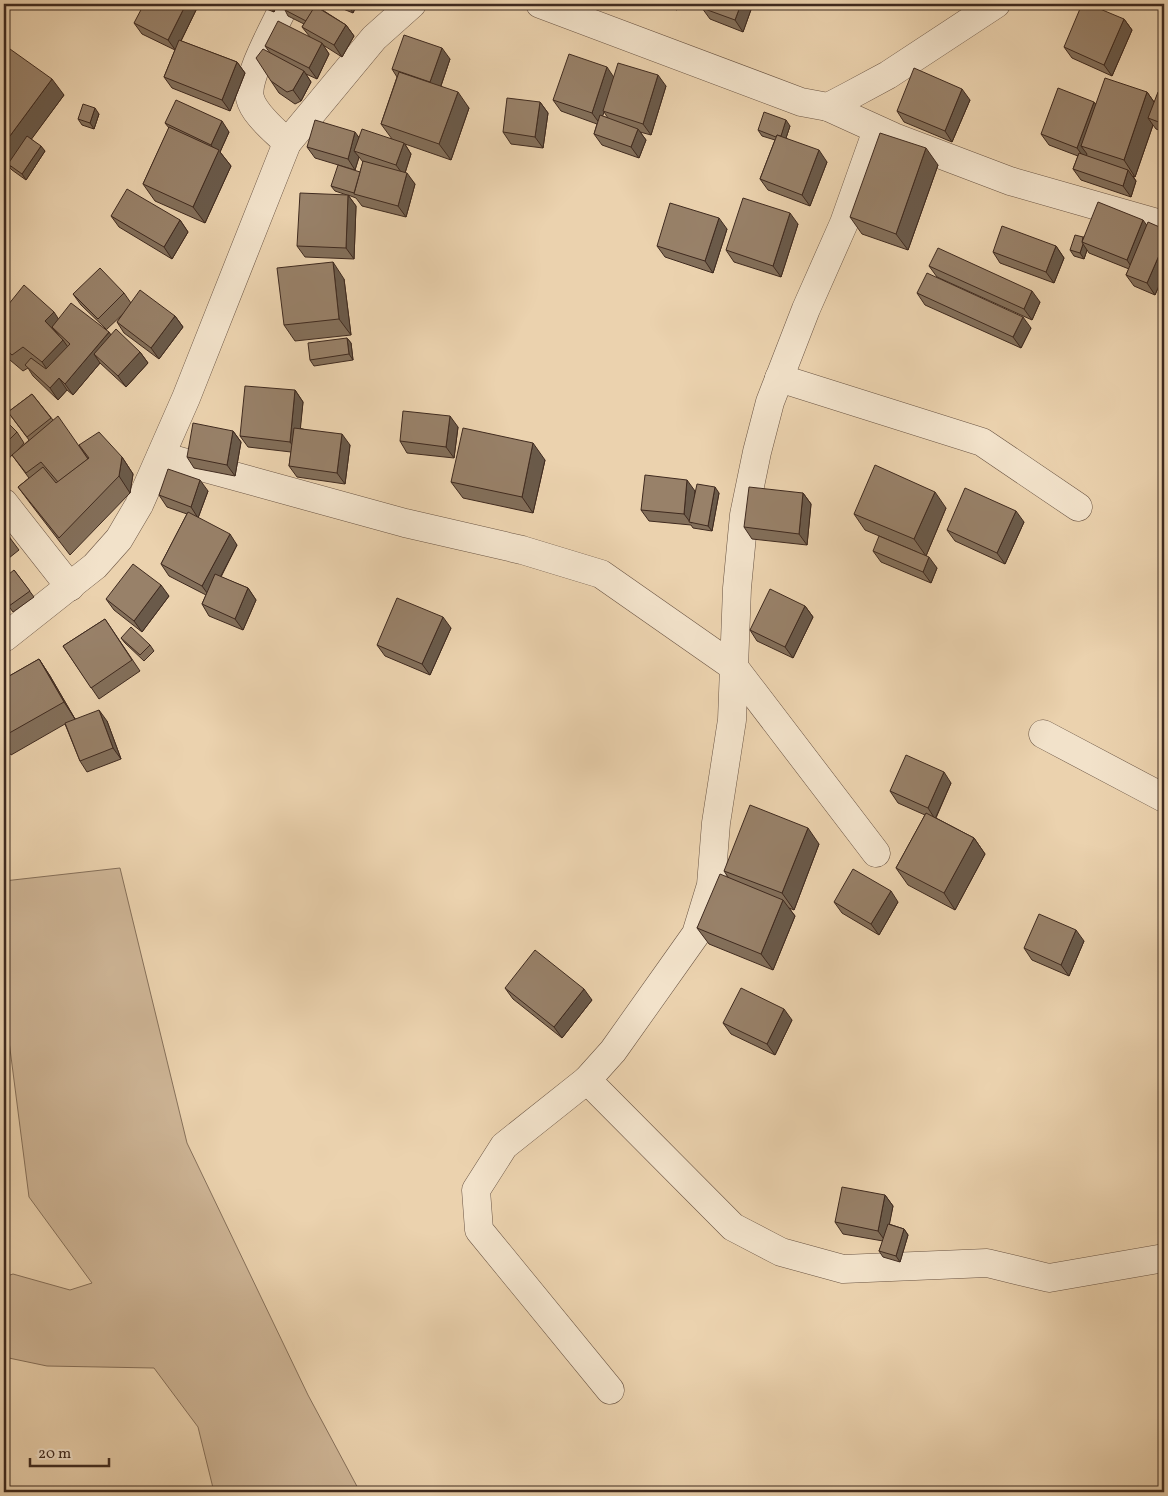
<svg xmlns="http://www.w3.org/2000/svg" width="1168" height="1496" font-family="Vollkorn,serif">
<rect width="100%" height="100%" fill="#ebd2ae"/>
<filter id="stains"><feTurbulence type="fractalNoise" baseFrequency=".004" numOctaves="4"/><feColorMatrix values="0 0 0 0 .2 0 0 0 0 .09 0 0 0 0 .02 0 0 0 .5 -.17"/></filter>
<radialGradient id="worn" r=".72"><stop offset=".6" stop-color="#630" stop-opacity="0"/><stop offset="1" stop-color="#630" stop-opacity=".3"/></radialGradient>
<polygon fill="#ceb596" stroke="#86705a" points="120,868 187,1143 308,1395 360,1492 214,1492 198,1427 154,1368 47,1366 4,1357 4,1277 13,1274 70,1290 92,1283 29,1197 4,1002 4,881"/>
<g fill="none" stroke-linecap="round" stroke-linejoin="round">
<g stroke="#6a5443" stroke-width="29">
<g id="minor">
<path d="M285,4C276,24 245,78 250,98C254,115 276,131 287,143"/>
<polyline points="540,4 801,102 828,107 849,96 888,75 996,4"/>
<polyline points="828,107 894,137 1010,181 1164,225"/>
<polyline points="877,130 844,223 806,309 770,402 757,452 744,515 737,588 732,720 716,823 711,885 696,934 613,1051 587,1080 733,1227 781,1252 843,1269 987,1263 1049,1278 1164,1258"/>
<polyline points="779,378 982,442 1078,507"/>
<polyline points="161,456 405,523 522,550 601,574 734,667 876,853"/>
<polyline points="4,503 70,587"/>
<polyline points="4,638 95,566 119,539 139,505 186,398 287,143 374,38 412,4"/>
<polyline points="1043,734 1164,798"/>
<polyline points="587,1080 504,1146 476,1190 479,1230 610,1390"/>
</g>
</g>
<use href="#minor" stroke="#f2e2ca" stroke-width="28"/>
</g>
<g fill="#836f5a" stroke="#3f2a1f" fill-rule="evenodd">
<polygon points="254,4 277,4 274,12"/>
<polygon points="331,4 357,4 353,13"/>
<polygon points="661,4 680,4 677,10"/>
<polygon points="703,4 753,4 743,32 710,19 702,8"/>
<polygon points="198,6 181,41 237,62 245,73 230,111 172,88 164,77 175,50 142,34 134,23"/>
<polygon points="323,6 321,9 346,25 354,36 342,57 323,45 329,54 317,79 306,74 311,82 301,101 295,104 279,93 271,81 270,53 265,46 310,37 302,27 304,24 288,16 285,10"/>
<polygon points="1124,19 1132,30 1112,76 1072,58 1064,47"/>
<polygon points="4,58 64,95 31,139 45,151 26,180 12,170 10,168 4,176"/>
<polygon points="450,59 441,86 469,108 451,160 405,144 411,154 405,173 415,184 406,217 362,206 356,198 348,195 356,206 354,259 305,257 297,246 347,195 335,191 331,186 360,172 363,162 359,157 355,170 315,158 307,147 359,137 392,139 381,124 397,77 392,69"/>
<path d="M614,77L666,86L651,135L640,132L646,140L639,158L602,145L594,134L597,124L561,111L553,100ZM604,112L608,118L602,116Z"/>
<polygon points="1147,92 1154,102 1164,95 1164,132 1156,129 1153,125 1135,177 1133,176 1136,181 1131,197 1081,180 1073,169 1078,156 1049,145 1041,134 1095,104"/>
<polygon points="970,100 952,142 904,122 897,111"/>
<polygon points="540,102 548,113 543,148 511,144 503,132"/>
<polygon points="99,114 94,129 82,125 78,119"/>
<polygon points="165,123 229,132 220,152 231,166 205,223 155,201 143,184 169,128"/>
<polygon points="790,126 786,138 827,162 810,206 768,190 760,179 775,140 762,136 758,130"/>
<polygon points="938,165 908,250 862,234 850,217"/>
<polygon points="111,216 180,220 188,232 172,259 119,227"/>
<polygon points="798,224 781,277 734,262 726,250"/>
<polygon points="1147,226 1164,229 1164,274 1155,295 1134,286 1126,275 1129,269 1089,253 1087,250 1084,259 1074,256 1070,250 1083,237"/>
<polygon points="727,229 713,273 665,257 657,246"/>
<polygon points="1056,246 1064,258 1054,283 1000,263 993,252"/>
<polygon points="929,266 1040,302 1032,320 937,277"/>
<polygon points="344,279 351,335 295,341 284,325"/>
<polygon points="124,293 131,303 175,316 183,327 159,359 124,333 117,322 124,313 106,330 111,335 140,352 148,363 126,387 100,363 73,395 67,390 58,400 33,376 28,368 23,371 4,355 4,310 58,319 106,329 81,305 73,294"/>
<polygon points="917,293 1031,328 1021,348 925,305"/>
<polygon points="347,338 351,343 353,360 314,366 310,360"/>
<polygon points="295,390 303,402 300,428 350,445 345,484 297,477 289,466 291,452 248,447 240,436"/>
<polygon points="32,394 53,420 88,459 79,445 122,457 133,474 130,493 70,555 30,503 18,487 29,478 12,455 4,464 4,419 17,432 24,443 18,450 29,440 8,412"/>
<polygon points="458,427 454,458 407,453 400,441"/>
<polygon points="233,431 241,442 235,476 194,468 187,457"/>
<polygon points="545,460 533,513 463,498 451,482"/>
<polygon points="208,491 198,518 237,545 221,577 248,588 256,600 243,630 209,616 202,604 206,595 169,576 161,564 187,514 167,507 159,495"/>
<polygon points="695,491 694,498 719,493 712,531 693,528 691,525 649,521 641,510"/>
<polygon points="803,493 811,504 807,545 752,539 744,527"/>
<polygon points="946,508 926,556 937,568 931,583 881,562 873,551 917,552 865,530 854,514"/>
<polygon points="1024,522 1005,564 955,541 947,530"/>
<polygon points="4,530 19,550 4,562"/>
<polygon points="14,570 34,597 13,612 4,600"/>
<polygon points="169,596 142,632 114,610 106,599"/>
<polygon points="805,606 813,617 793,658 757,641 750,630"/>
<polygon points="105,619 140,671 99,699 63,646"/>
<polygon points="451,628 430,675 385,656 377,645"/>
<polygon points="121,638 150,645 154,651 144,661 125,643"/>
<polygon points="39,659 50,676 75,719 107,721 121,759 87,772 80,761 65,724 11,755 4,745 4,679"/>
<polygon points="951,783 936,818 974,838 985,854 955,910 908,885 896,868 925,815 898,803 890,791"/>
<polygon points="819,844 794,910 789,908 795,916 773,970 709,944 697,928 728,877 724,871"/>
<polygon points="834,902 898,902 879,935 842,913"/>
<polygon points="1084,941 1069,976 1032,960 1024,948"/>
<polygon points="505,988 592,1000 562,1038 513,999"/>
<polygon points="792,1020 775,1055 731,1034 723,1023"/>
<polygon points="885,1195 893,1206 889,1224 904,1229 908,1235 900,1262 883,1257 879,1251 883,1241 843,1234 835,1222"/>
</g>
<g fill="#6a5a4a" stroke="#3f2a1f">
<polygon points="186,4 196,4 198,6 176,51 168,40"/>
<polygon points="271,4 277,4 274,12 270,6"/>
<polygon points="317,4 322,4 323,6 312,28 308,22"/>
<polygon points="347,4 357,4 353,13"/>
<polygon points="673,4 680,4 677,10"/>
<polygon points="741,4 753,4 743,32 735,20"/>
<polygon points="1124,19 1132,30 1112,76 1104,65"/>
<polygon points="346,25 354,36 342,57 334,45"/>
<polygon points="322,43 329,54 317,79 309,68"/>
<polygon points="442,48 450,59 438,94 430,82"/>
<polygon points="237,62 245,73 230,111 222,100"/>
<polygon points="607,67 615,79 600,124 592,113"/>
<polygon points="304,71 311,82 301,101 293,90"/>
<polygon points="658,75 666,86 651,135 643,124"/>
<polygon points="52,79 64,95 11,167 8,164 10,168 4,176 4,144"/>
<polygon points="962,89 970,100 952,142 945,131"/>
<polygon points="458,92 469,108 451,160 439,144"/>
<polygon points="1147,92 1159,109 1148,118 1153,125 1135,177 1124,160"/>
<polygon points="540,102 548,113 543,148 535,137"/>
<polygon points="1094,102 1102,114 1081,146 1087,154 1085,159 1077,148"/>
<polygon points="95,108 99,114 94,129 90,123"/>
<polygon points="786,120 790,126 784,144 780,138"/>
<polygon points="222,121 229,132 220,152 231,166 205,223 193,207 217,154 211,145"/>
<polygon points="638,129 646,140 639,158 631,147"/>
<polygon points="355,132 363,143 354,151 359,157 355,170 348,159"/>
<polygon points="404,143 411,154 404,176 396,165"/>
<polygon points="41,146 45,151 26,180 22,174"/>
<polygon points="926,148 938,165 908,250 896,234"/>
<polygon points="819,150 827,162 810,206 802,195"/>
<polygon points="1128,170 1136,181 1131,197 1123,186"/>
<polygon points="407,173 415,184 406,217 398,206"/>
<polygon points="348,195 356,206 354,259 346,248"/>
<polygon points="790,213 798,224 781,277 773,266"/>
<polygon points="719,218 727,229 713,273 705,261"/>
<polygon points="180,220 188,232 172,259 164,247"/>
<polygon points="1143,220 1151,231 1134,271 1127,260"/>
<polygon points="1083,244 1087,250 1084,259 1080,253"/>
<polygon points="1164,244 1164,274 1155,295 1147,283"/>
<polygon points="1056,246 1064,258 1054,283 1046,272"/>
<polygon points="333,262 344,279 351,335 339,319"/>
<polygon points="1032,291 1040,302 1032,320 1024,309"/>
<polygon points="54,312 65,329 52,327 59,336 45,321"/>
<polygon points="175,316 183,327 159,359 151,348"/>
<polygon points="1023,317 1031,328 1021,348 1013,337"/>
<polygon points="109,332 117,343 94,354 100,363 73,395 65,384"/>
<polygon points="347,338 351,343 353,360 349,354"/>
<polygon points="63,340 74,356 53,378 42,362"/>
<polygon points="140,352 148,363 126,387 118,376"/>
<polygon points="59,378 67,390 58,400 50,388"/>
<polygon points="295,390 303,402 298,453 290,442"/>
<polygon points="450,416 458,427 454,458 446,447"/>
<polygon points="233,431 241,442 235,476 227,465"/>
<polygon points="342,434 350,445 345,484 337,473"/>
<polygon points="533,443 545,460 533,513 522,497"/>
<polygon points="122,457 133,474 130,493 119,476"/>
<polygon points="200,480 208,491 198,518 191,507"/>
<polygon points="687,480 695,491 692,523 690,522 684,514"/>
<polygon points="715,487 719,493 712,531 708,526"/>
<polygon points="935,492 946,508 926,556 914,539"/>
<polygon points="803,493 811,504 807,545 799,534"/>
<polygon points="1016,511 1024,522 1005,564 997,553"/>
<polygon points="230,534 237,545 210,597 202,586"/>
<polygon points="929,557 937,568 931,583 923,572"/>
<polygon points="161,585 169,596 142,632 134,621"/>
<polygon points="248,588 256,600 243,630 235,619"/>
<polygon points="805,606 813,617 793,658 785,647"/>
<polygon points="443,617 451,628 430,675 422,664"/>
<polygon points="39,659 50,676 75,719 64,702"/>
<polygon points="99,710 107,721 121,759 113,748"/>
<polygon points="944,772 951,783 935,819 928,808"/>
<polygon points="808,828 819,844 794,910 782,893"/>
<polygon points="974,838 985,854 955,910 944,893"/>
<polygon points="891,891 898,902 879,935 871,924"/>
<polygon points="783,900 795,916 773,970 761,954"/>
<polygon points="1076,930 1084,941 1069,976 1061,965"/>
<polygon points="584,989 592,1000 562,1038 554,1027"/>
<polygon points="784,1009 792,1020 775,1055 767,1044"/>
<polygon points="885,1195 893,1206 886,1242 878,1231"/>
<polygon points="904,1229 908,1235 900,1262 896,1256"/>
</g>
<g fill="#988169" stroke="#3f2a1f">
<polygon points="144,4 186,4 168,40 134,23"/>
<polygon points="264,4 271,4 270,6"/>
<polygon points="288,4 317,4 306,21 285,10"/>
<polygon points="703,4 741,4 735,20 702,8"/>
<polygon points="1082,4 1088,4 1124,19 1104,65 1064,47"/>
<polygon points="315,6 346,25 334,45 302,27"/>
<polygon points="278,21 322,43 309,68 265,46"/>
<polygon points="404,35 442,48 430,82 392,69"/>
<polygon points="179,40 237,62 222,100 164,77"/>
<polygon points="10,49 52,79 4,144 4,58"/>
<polygon points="263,49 304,71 293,90 287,92 271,81 256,58"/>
<polygon points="569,54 607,67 592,113 553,100"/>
<polygon points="618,63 658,75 643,124 603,111"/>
<polygon points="914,68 962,89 945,131 897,111"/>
<polygon points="399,72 458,92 439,144 381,124"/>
<polygon points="1105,78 1147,92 1124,160 1081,146"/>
<polygon points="1058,88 1094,102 1077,148 1041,134"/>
<polygon points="1158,92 1164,95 1164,124 1148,118"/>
<polygon points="507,98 540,102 535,137 503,132"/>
<polygon points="176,100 222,121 211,145 165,123"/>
<polygon points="83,104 95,108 90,123 78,119"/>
<polygon points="764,112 786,120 781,136 777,135 776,137 758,130"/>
<polygon points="600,115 638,129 631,147 594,134"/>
<polygon points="315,120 355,132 348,159 307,147"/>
<polygon points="169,127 219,150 193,207 143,184"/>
<polygon points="362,129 404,143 396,165 354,151"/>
<polygon points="880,133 926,148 896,234 850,217"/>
<polygon points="777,135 819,150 802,195 760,179"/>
<polygon points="27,136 41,146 22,174 8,164"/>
<polygon points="1079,153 1128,170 1123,186 1073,169"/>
<polygon points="363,161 407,173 398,206 354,194"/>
<polygon points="338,165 360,172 354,193 331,186"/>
<polygon points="127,189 180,220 164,247 111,216"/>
<polygon points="300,193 348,195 346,248 297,246"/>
<polygon points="743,198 790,213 773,266 726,250"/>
<polygon points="1098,202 1143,220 1127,260 1082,242"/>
<polygon points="670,203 719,218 705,261 657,246"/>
<polygon points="1148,222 1164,229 1164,244 1147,283 1126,275"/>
<polygon points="1002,226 1056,246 1046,272 993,252"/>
<polygon points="1075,235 1083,237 1082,242 1083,244 1080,253 1070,250"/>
<polygon points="938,248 1032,291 1024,309 929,266"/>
<polygon points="333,262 339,319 284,325 277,268"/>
<polygon points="100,268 124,293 98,319 73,294"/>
<polygon points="927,273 1023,317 1013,337 917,293"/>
<polygon points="24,285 54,312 45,321 63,340 42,362 23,347 12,355 4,348 4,310"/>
<polygon points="140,290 175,316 151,348 117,322"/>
<polygon points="71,303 109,332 65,384 59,378 50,388 25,365 31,358 46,369 70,344 52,327"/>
<polygon points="116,329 140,352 118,376 94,354"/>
<polygon points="347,338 349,354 310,360 308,343"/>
<polygon points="245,386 295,390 290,442 240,436"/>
<polygon points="32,394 51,418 27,437 8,412"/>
<polygon points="403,411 450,416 446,447 400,441"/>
<polygon points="58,416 88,459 58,482 41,462 26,473 12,455"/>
<polygon points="4,419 17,432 4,445"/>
<polygon points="193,423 233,431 227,465 187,457"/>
<polygon points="294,428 342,434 337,473 289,466"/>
<polygon points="463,428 533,443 522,497 451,482"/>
<polygon points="99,432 122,457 119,476 59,538 18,487 43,467 56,483 89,458 79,445"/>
<polygon points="875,465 935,492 914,539 854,514"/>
<polygon points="168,469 200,480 191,507 159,495"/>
<polygon points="645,475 687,480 684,514 641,510"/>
<polygon points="697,484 715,487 708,526 689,522"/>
<polygon points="749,487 803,493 799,534 744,527"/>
<polygon points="965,488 1016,511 997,553 947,530"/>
<polygon points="188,512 230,534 202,586 161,564"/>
<polygon points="4,530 11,539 4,545"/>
<polygon points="879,536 929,557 923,572 873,551"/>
<polygon points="133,564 161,585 134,621 106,599"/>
<polygon points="14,570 30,591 9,606 4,599 4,578"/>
<polygon points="215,574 248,588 235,619 202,604"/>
<polygon points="770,589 805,606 785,647 750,630"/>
<polygon points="397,598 443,617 422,664 377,645"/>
<polygon points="105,619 132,660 91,688 63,646"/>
<polygon points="131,627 150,645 140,655 121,638"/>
<polygon points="39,659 64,702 4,736 4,679"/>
<polygon points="99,710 113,748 80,761 65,723"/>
<polygon points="906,755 944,772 928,808 890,791"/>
<polygon points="750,805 808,828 782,893 724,871"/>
<polygon points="926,813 974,838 944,893 896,868"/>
<polygon points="853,869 891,891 871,924 834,902"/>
<polygon points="720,874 783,900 761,954 697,928"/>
<polygon points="1039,914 1076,930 1061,965 1024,948"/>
<polygon points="535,950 584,989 554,1027 505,988"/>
<polygon points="741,988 784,1009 767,1044 723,1023"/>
<polygon points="842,1187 885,1195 878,1231 835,1222"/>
<polygon points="888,1224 904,1229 896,1256 879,1251"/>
</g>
<rect width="1168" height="1496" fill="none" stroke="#ebd2ae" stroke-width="20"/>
<rect x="5" y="5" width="1158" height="1486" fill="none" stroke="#3f2a1f" stroke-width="2.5"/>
<rect x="10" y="10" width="1148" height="1476" fill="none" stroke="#3f2a1f"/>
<path d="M30 1458v8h79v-8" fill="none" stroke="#3f2a1f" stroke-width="2.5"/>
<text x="38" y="1458" font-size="15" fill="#3f2a1f" stroke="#f2e2ca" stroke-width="4" paint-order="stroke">20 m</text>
<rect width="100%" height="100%" filter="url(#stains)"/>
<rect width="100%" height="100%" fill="url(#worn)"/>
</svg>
